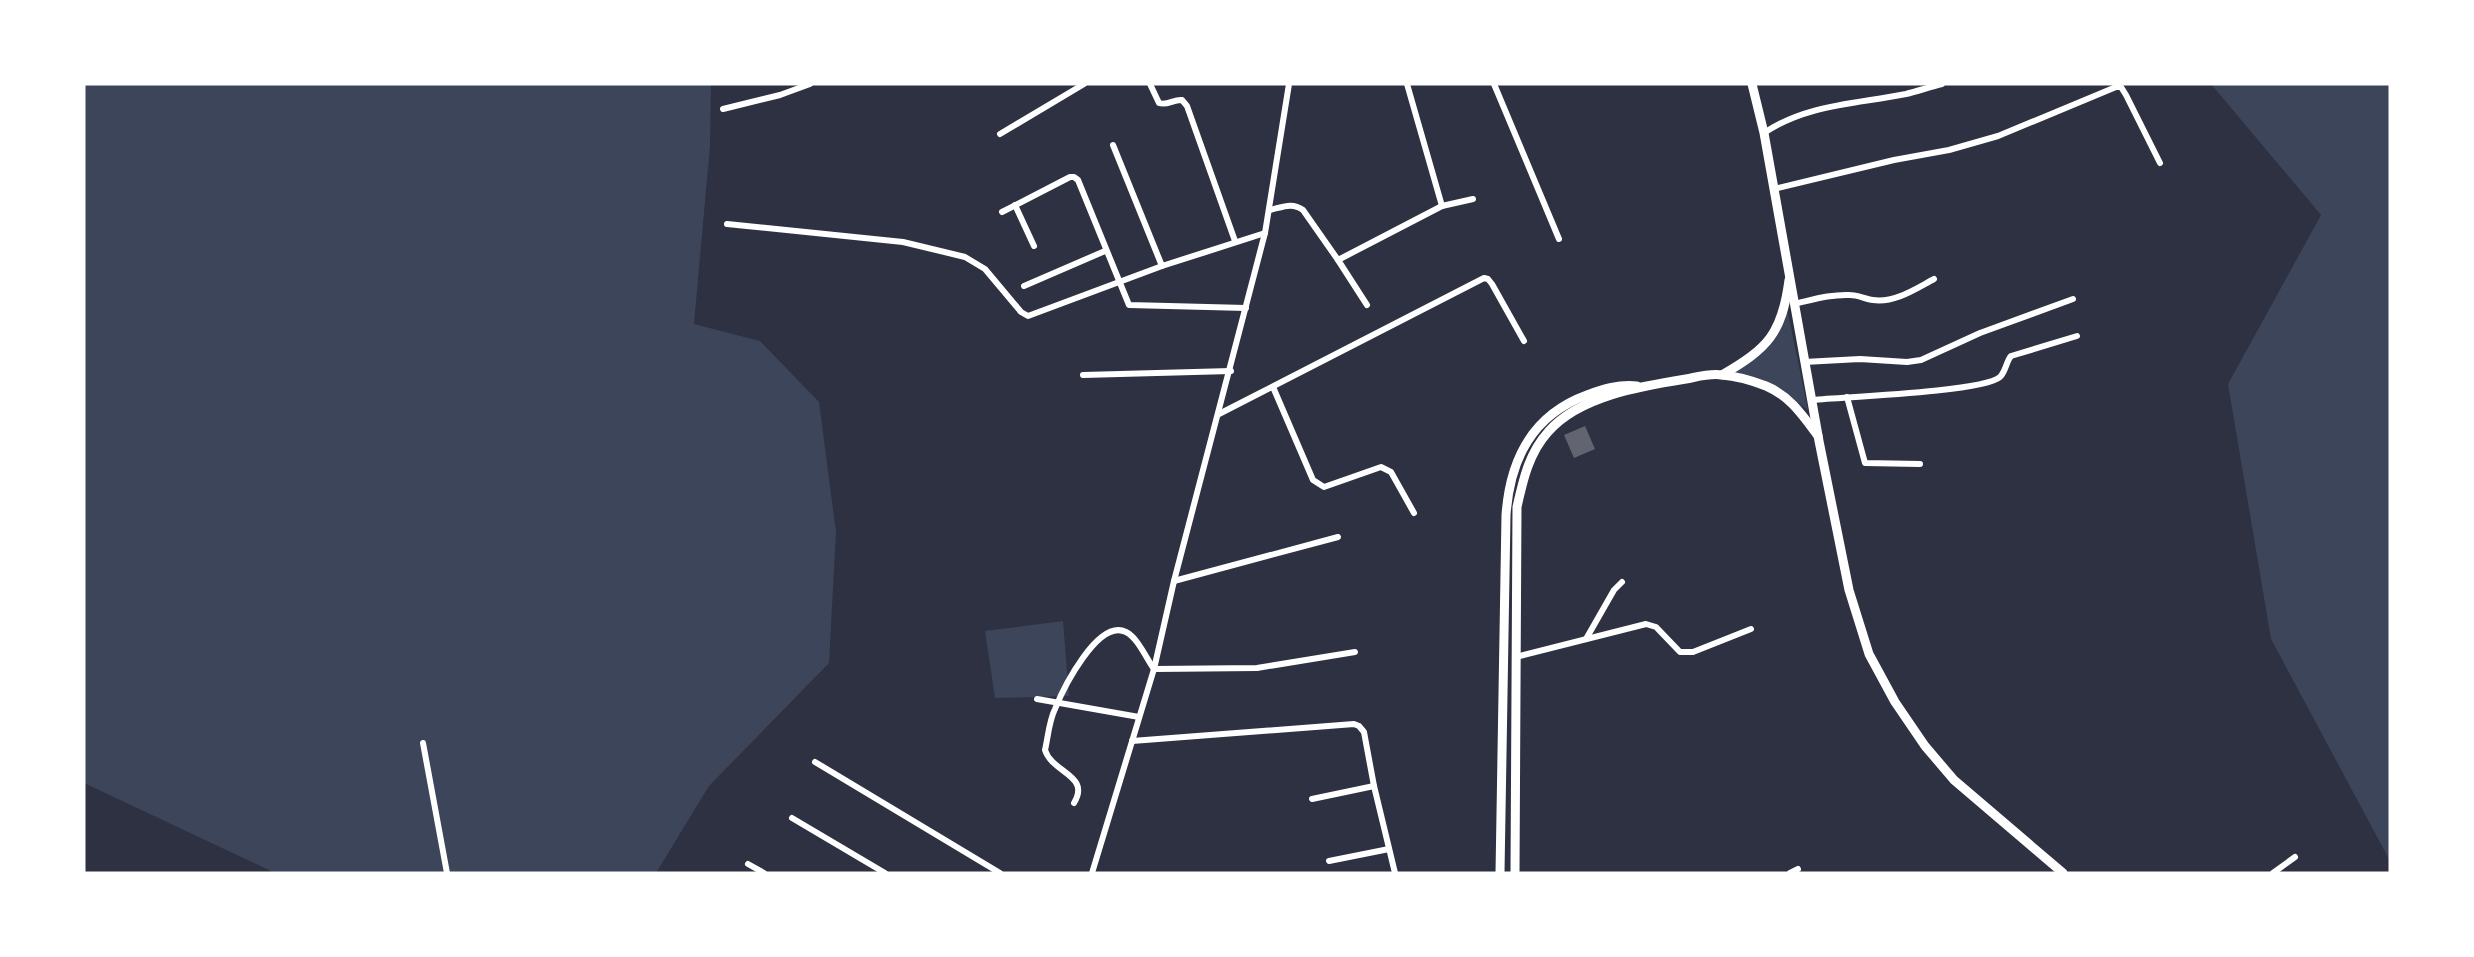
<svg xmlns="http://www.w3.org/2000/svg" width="2474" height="957" font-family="'Public Sans',sans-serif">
<rect width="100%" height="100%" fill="#2d3142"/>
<g fill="#3c4559">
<polygon points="84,84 711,84 710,146 694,324 760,341 819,402 836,532 829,663 709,786 656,873 275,873 84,783"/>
<polygon points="2211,84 2390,84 2390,861 2271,639 2228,384 2321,215"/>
<polygon points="1787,308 1808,410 1774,387 1726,374 1755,357"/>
<polygon points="1063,621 1069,696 995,698 985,631"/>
</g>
<polygon fill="#626471" points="1585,426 1595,449 1574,458 1564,435"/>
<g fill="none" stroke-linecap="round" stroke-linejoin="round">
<g stroke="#fff" stroke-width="6">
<path d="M1150,84L1159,103C1167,106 1174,99 1182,100L1187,106L1235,241"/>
<polyline points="1407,84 1442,206"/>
<polyline points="1494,84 1559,239"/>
<polyline points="723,109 780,95 810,84"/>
<path d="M1764,133C1807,104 1857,104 1906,94C1918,91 1930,87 1942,84"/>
<polyline points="1000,134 1084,84"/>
<polyline points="1113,145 1162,266"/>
<polyline points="1774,189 1894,160 1949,150 1998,136 2116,87 2121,87 2126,95 2160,163"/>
<polyline points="1015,205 1034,246"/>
<path d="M1270,210C1283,207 1292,202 1303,210L1338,260L1442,206L1473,199"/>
<polyline points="1002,212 1070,177 1074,177 1078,180 1129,305 1246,308"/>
<polyline points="727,224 903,242 965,257 985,269 1021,312 1028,316 1162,266 1265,233"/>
<polyline points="1338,260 1367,305"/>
<polyline points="1024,286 1105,251"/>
<path d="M1794,304C1812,300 1831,294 1850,295C1858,295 1865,299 1873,300C1895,303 1915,289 1934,279"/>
<polyline points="1804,362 1860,359 1907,362 1921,360 1980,333 2073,299"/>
<polyline points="1083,375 1231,371"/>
<polyline points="1273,387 1313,480 1324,487 1381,467 1391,472 1414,513"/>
<polyline points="1847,397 1865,463 1920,464"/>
<path d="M1811,400C1842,397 1983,392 2000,377C2006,371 2006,362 2011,356L2077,336"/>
<polyline points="1219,414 1484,278 1488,279 1492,284 1524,341"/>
<polyline points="1174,581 1338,537"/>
<polyline points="1586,639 1614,590 1622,582"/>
<polyline points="1516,657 1646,624 1656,627 1680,652 1693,652 1751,629"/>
<polyline points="1037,699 1139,717"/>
<polyline points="1132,741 1354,724 1359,726 1364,732 1374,786 1395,873"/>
<polyline points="423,743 447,873"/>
<polyline points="815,762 1000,873"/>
<polyline points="1312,799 1374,786"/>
<path d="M1074,803C1091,775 1052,773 1045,750C1048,737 1049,721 1055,709C1063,689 1098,618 1126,632C1138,638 1146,658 1154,669L1257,668L1355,652"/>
<polyline points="792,818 885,873"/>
<polyline points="1329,861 1389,849"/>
<polyline points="748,864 764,873"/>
<polyline points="1092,873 1154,669 1174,581 1265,233 1289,84"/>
<polyline points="1790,873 1798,869"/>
<polyline points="2273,873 2295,857"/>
</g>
<g stroke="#fff" stroke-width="9">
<path d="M1722,375C1768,348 1782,334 1789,280"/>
<path d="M1500,873L1506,515C1510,459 1532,415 1587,395C1603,389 1619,384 1637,386"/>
<path d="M1515,873L1517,507C1523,480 1529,453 1548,432C1579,396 1642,386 1686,379C1697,377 1710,373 1722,375C1736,376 1753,381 1766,386C1790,396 1803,416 1818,436"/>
</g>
<polyline stroke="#fff" stroke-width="9" points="1752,84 1764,133 1819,441 1849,590 1869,654 1895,702 1925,746 1954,780 2063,873"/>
</g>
<rect width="2474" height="957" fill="none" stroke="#ffffff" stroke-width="171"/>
</svg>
